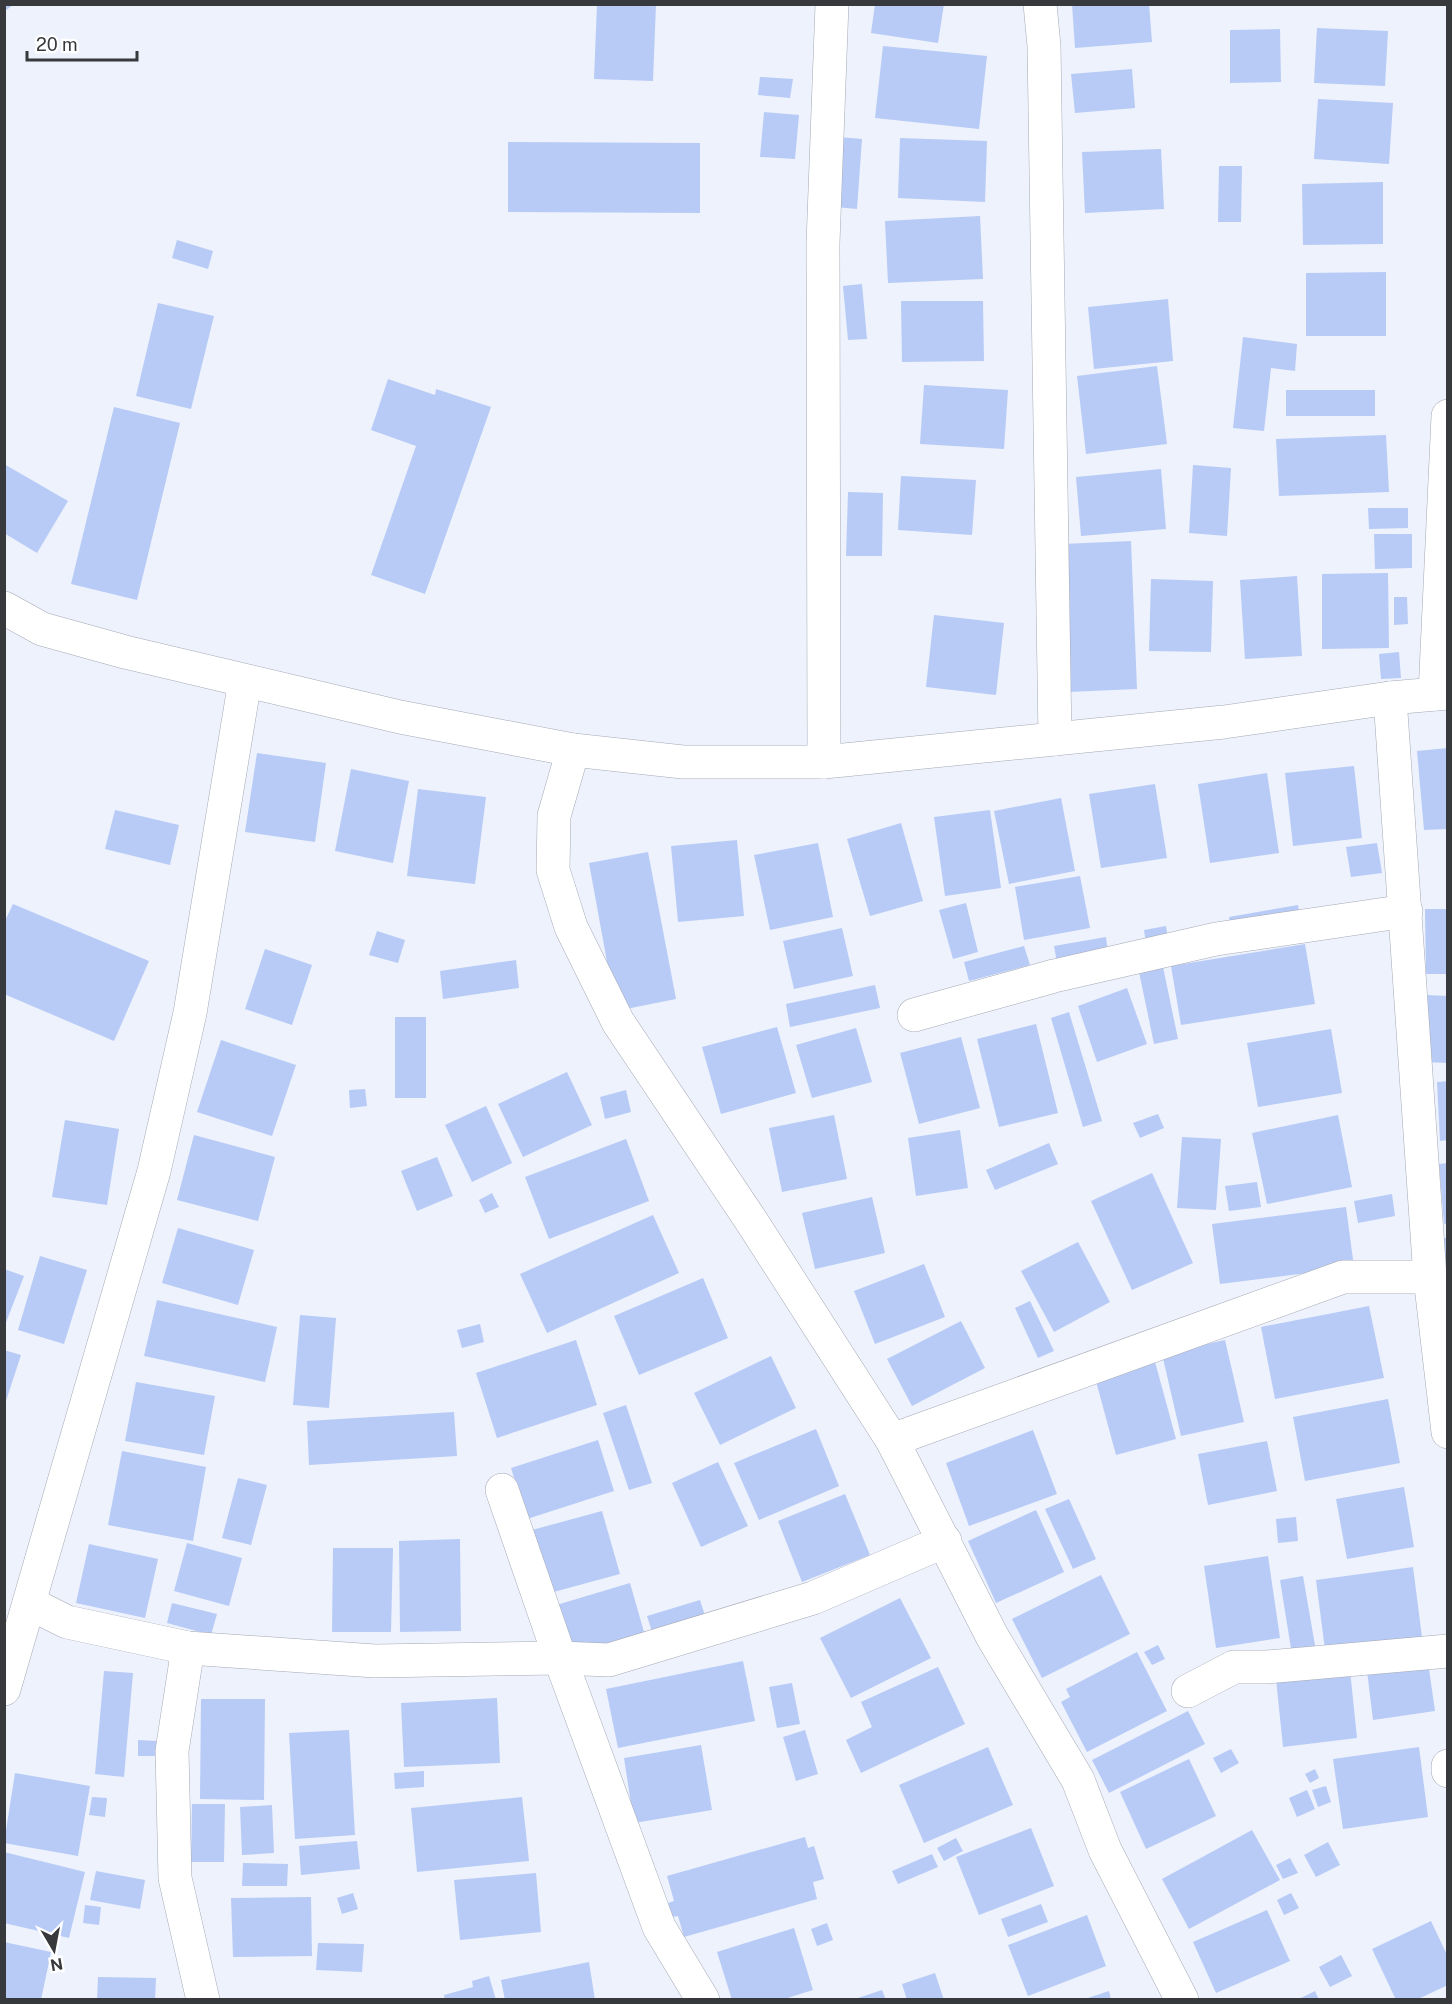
<svg xmlns="http://www.w3.org/2000/svg" width="1452" height="2004" font-family="'Public Sans',sans-serif">
<rect width="100%" height="100%" fill="#edf2fd"/>
<g fill="#b8cbf6">
<polygon points="4,4 14,4 4,12"/>
<polygon points="597,4 656,4 653,81 594,79"/>
<polygon points="875,4 944,4 938,43 871,33"/>
<polygon points="1072,4 1149,4 1152,42 1075,48"/>
<polygon points="1317,28 1388,31 1385,86 1314,83"/>
<polygon points="1280,29 1281,82 1230,83 1230,30"/>
<polygon points="883,46 987,56 979,129 875,118"/>
<polygon points="1132,69 1135,108 1075,113 1071,74"/>
<polygon points="760,77 793,79 790,98 758,95"/>
<polygon points="1318,99 1393,103 1389,164 1314,159"/>
<polygon points="764,112 799,115 795,159 760,157"/>
<polygon points="839,137 862,139 857,209 835,207"/>
<polygon points="900,138 987,141 985,202 898,198"/>
<polygon points="508,142 700,143 700,213 508,212"/>
<polygon points="1161,149 1164,209 1085,213 1082,152"/>
<polygon points="1219,166 1242,166 1241,222 1218,222"/>
<polygon points="1383,182 1383,244 1303,245 1302,184"/>
<polygon points="980,216 983,279 888,283 885,221"/>
<polygon points="177,240 213,251 208,269 172,258"/>
<polygon points="1386,272 1386,336 1306,336 1306,273"/>
<polygon points="862,284 867,339 848,340 843,286"/>
<polygon points="1168,299 1173,361 1094,369 1088,307"/>
<polygon points="901,301 983,301 984,361 902,362"/>
<polygon points="158,303 214,316 191,409 136,396"/>
<polygon points="1243,337 1297,344 1295,371 1271,368 1264,431 1233,428"/>
<polygon points="1157,366 1167,444 1086,454 1077,376"/>
<polygon points="388,379 435,395 436,389 491,407 425,594 371,575 416,446 371,430"/>
<polygon points="924,385 1008,390 1004,449 920,444"/>
<rect x="1286" y="390" width="89" height="26"/>
<polygon points="114,407 180,423 137,600 71,584"/>
<polygon points="1386,435 1389,492 1279,496 1276,439"/>
<polygon points="4,464 68,501 37,553 4,533"/>
<polygon points="1193,465 1231,468 1227,536 1189,533"/>
<polygon points="1161,469 1166,529 1081,536 1076,477"/>
<polygon points="901,476 976,480 972,535 898,530"/>
<polygon points="848,492 883,493 882,556 846,556"/>
<polygon points="1368,508 1408,508 1408,528 1369,529"/>
<polygon points="1374,534 1412,534 1412,568 1375,569"/>
<polygon points="1131,541 1137,689 1068,692 1062,544"/>
<polygon points="1388,573 1389,648 1322,649 1322,574"/>
<polygon points="1297,576 1302,656 1245,659 1240,580"/>
<polygon points="1151,579 1213,581 1211,652 1149,651"/>
<polygon points="1394,597 1407,597 1408,624 1394,625"/>
<polygon points="934,615 1004,623 996,695 926,687"/>
<polygon points="1399,652 1401,678 1381,679 1379,654"/>
<polygon points="1448,748 1448,829 1424,830 1417,751"/>
<polygon points="257,753 326,763 315,842 245,832"/>
<polygon points="1354,766 1362,838 1293,846 1285,773"/>
<polygon points="351,769 409,781 393,863 335,851"/>
<polygon points="1267,773 1279,853 1210,863 1198,784"/>
<polygon points="1155,784 1167,858 1101,868 1089,794"/>
<polygon points="418,789 486,797 475,884 407,876"/>
<polygon points="1061,798 1075,871 1009,884 994,811"/>
<polygon points="115,810 179,825 170,865 105,849"/>
<polygon points="990,810 1001,888 945,896 934,817"/>
<polygon points="901,823 923,901 870,916 847,839"/>
<polygon points="737,840 744,916 678,922 671,846"/>
<polygon points="818,843 833,917 770,930 754,855"/>
<polygon points="1377,843 1382,873 1351,877 1346,847"/>
<polygon points="648,852 676,999 616,1011 589,863"/>
<polygon points="1080,876 1090,928 1024,940 1015,887"/>
<polygon points="966,903 978,952 953,959 939,910"/>
<polygon points="13,904 149,961 114,1041 4,994 4,923"/>
<polygon points="1298,905 1300,918 1231,930 1229,917"/>
<polygon points="1425,909 1448,909 1448,974 1426,974"/>
<polygon points="1166,926 1168,939 1146,943 1144,930"/>
<polygon points="842,928 853,976 794,989 783,941"/>
<polygon points="377,931 405,940 398,963 369,955"/>
<polygon points="1106,937 1108,954 1057,963 1054,946"/>
<polygon points="1305,944 1315,1004 1181,1025 1171,966"/>
<polygon points="1024,946 1030,965 969,981 964,962"/>
<polygon points="265,949 312,965 292,1025 245,1009"/>
<polygon points="516,960 519,988 443,999 440,971"/>
<polygon points="1162,962 1178,1039 1154,1044 1138,967"/>
<polygon points="875,985 880,1008 790,1027 786,1004"/>
<polygon points="1127,988 1147,1044 1097,1062 1078,1006"/>
<polygon points="1426,995 1448,996 1448,1063 1423,1062"/>
<polygon points="1069,1012 1102,1121 1083,1127 1051,1018"/>
<rect x="395" y="1017" width="31" height="81"/>
<polygon points="1036,1024 1058,1113 999,1127 977,1039"/>
<polygon points="777,1027 796,1093 721,1114 702,1047"/>
<polygon points="856,1028 872,1082 812,1098 796,1045"/>
<polygon points="1331,1029 1342,1093 1258,1107 1247,1043"/>
<polygon points="961,1037 980,1108 919,1124 900,1053"/>
<polygon points="221,1040 296,1065 272,1136 197,1112"/>
<polygon points="567,1072 592,1125 523,1157 498,1104"/>
<polygon points="1448,1081 1448,1140 1440,1141 1437,1082"/>
<polygon points="365,1089 367,1106 350,1108 349,1090"/>
<polygon points="626,1090 631,1112 605,1119 600,1097"/>
<polygon points="486,1106 512,1163 472,1182 445,1125"/>
<polygon points="1158,1114 1164,1128 1140,1138 1133,1123"/>
<polygon points="834,1115 847,1179 782,1192 769,1128"/>
<polygon points="1338,1115 1352,1187 1267,1204 1252,1133"/>
<polygon points="65,1120 119,1129 107,1205 52,1197"/>
<polygon points="960,1130 968,1188 916,1196 908,1138"/>
<polygon points="194,1135 275,1157 258,1221 177,1200"/>
<polygon points="1182,1137 1221,1139 1216,1210 1177,1208"/>
<polygon points="626,1139 649,1201 549,1239 525,1177"/>
<polygon points="1049,1143 1058,1164 995,1190 986,1170"/>
<polygon points="437,1157 453,1196 417,1211 401,1171"/>
<polygon points="1448,1163 1448,1223 1444,1224 1439,1164"/>
<polygon points="1152,1173 1193,1263 1132,1290 1091,1201"/>
<polygon points="1257,1182 1261,1207 1229,1211 1225,1186"/>
<polygon points="492,1193 499,1207 485,1213 479,1200"/>
<polygon points="1392,1194 1395,1216 1358,1223 1354,1201"/>
<polygon points="872,1197 885,1253 815,1269 802,1213"/>
<polygon points="1346,1207 1354,1267 1220,1284 1212,1224"/>
<polygon points="653,1215 679,1273 547,1333 520,1274"/>
<polygon points="178,1228 254,1250 238,1305 162,1283"/>
<polygon points="1443,1238 1448,1238 1448,1272 1446,1272"/>
<polygon points="1078,1242 1110,1302 1054,1332 1021,1271"/>
<polygon points="40,1256 87,1270 64,1344 18,1330"/>
<polygon points="924,1264 945,1317 875,1344 854,1291"/>
<polygon points="4,1269 24,1276 5,1325 4,1325"/>
<polygon points="703,1278 728,1338 639,1375 614,1316"/>
<polygon points="157,1300 277,1327 265,1382 144,1356"/>
<polygon points="1030,1301 1054,1351 1038,1358 1015,1308"/>
<polygon points="1369,1306 1384,1378 1275,1399 1261,1327"/>
<polygon points="300,1315 336,1318 329,1408 293,1405"/>
<polygon points="961,1321 985,1368 912,1406 887,1359"/>
<polygon points="480,1324 484,1342 462,1348 457,1330"/>
<polygon points="576,1340 597,1405 497,1438 476,1373"/>
<polygon points="1225,1340 1244,1422 1181,1436 1162,1354"/>
<polygon points="4,1350 21,1355 5,1404 4,1404"/>
<polygon points="771,1356 796,1408 720,1445 694,1393"/>
<polygon points="1154,1358 1176,1439 1116,1455 1094,1374"/>
<polygon points="136,1382 215,1396 204,1455 125,1441"/>
<polygon points="1388,1399 1400,1463 1305,1481 1293,1417"/>
<polygon points="626,1405 652,1483 629,1490 603,1413"/>
<polygon points="454,1412 457,1456 309,1465 307,1421"/>
<polygon points="816,1429 839,1486 759,1520 734,1463"/>
<polygon points="1033,1430 1057,1494 969,1526 946,1463"/>
<polygon points="598,1440 614,1491 527,1519 511,1468"/>
<polygon points="1267,1441 1277,1491 1208,1505 1198,1454"/>
<polygon points="122,1451 206,1467 193,1541 108,1525"/>
<polygon points="718,1462 748,1526 701,1547 672,1483"/>
<polygon points="238,1478 267,1485 251,1545 222,1538"/>
<polygon points="1404,1487 1414,1547 1347,1559 1336,1499"/>
<polygon points="845,1494 870,1555 802,1582 778,1521"/>
<polygon points="1069,1499 1096,1559 1073,1569 1045,1509"/>
<polygon points="1036,1510 1064,1572 996,1603 968,1541"/>
<polygon points="602,1511 620,1574 550,1593 532,1530"/>
<polygon points="1296,1517 1298,1541 1278,1543 1276,1519"/>
<polygon points="460,1539 461,1631 400,1632 399,1541"/>
<polygon points="187,1543 242,1558 229,1606 174,1591"/>
<polygon points="89,1544 158,1559 145,1618 76,1603"/>
<polygon points="333,1548 393,1548 391,1632 332,1632"/>
<polygon points="1268,1556 1280,1638 1216,1648 1204,1566"/>
<polygon points="1413,1567 1422,1637 1325,1650 1316,1580"/>
<polygon points="1101,1575 1130,1634 1042,1678 1012,1619"/>
<polygon points="1303,1576 1317,1657 1293,1661 1280,1580"/>
<polygon points="630,1583 648,1646 572,1669 553,1606"/>
<polygon points="900,1598 931,1658 851,1698 820,1638"/>
<polygon points="700,1600 708,1625 655,1641 647,1616"/>
<polygon points="172,1603 217,1614 211,1635 167,1623"/>
<polygon points="1158,1645 1165,1659 1152,1665 1144,1652"/>
<polygon points="1137,1652 1167,1711 1087,1752 1061,1702 1070,1697 1066,1689"/>
<polygon points="743,1661 755,1721 618,1748 606,1689"/>
<polygon points="1428,1662 1435,1711 1373,1720 1367,1671"/>
<polygon points="938,1667 965,1724 861,1773 846,1740 872,1727 861,1702"/>
<polygon points="1350,1670 1357,1738 1283,1747 1276,1679"/>
<polygon points="104,1671 133,1673 124,1777 95,1774"/>
<polygon points="792,1683 800,1724 777,1728 769,1687"/>
<polygon points="497,1698 500,1763 404,1767 401,1703"/>
<polygon points="201,1699 265,1699 264,1800 200,1799"/>
<polygon points="1188,1711 1205,1744 1109,1793 1092,1760"/>
<polygon points="349,1730 355,1835 295,1839 289,1733"/>
<polygon points="805,1730 818,1774 796,1781 783,1737"/>
<polygon points="138,1740 157,1741 157,1756 138,1756"/>
<polygon points="701,1745 712,1810 634,1823 624,1758"/>
<polygon points="988,1747 1013,1805 924,1843 899,1785"/>
<polygon points="1419,1747 1428,1817 1343,1829 1333,1759"/>
<polygon points="1231,1749 1239,1763 1221,1773 1213,1758"/>
<polygon points="1189,1759 1216,1816 1146,1849 1120,1792"/>
<polygon points="1315,1769 1319,1778 1310,1783 1305,1774"/>
<polygon points="424,1771 424,1787 395,1789 394,1773"/>
<polygon points="15,1773 90,1786 78,1856 4,1843"/>
<polygon points="1326,1786 1331,1802 1318,1807 1312,1790"/>
<polygon points="1307,1790 1315,1809 1297,1817 1289,1798"/>
<polygon points="92,1797 107,1798 105,1817 89,1815"/>
<polygon points="522,1797 529,1861 417,1872 411,1808"/>
<polygon points="192,1804 225,1804 224,1862 191,1862"/>
<polygon points="272,1805 274,1853 242,1855 240,1807"/>
<polygon points="1031,1828 1054,1886 979,1915 956,1857"/>
<polygon points="1252,1830 1280,1880 1189,1929 1162,1879"/>
<polygon points="805,1837 808,1848 814,1846 824,1879 813,1882 817,1899 684,1937 678,1916 672,1917 668,1903 674,1901 667,1876"/>
<polygon points="956,1838 963,1851 944,1861 937,1848"/>
<polygon points="357,1841 360,1869 301,1875 299,1846"/>
<polygon points="1328,1842 1340,1865 1316,1877 1304,1855"/>
<polygon points="4,1852 85,1872 69,1938 4,1923"/>
<polygon points="932,1854 938,1867 898,1884 892,1871"/>
<polygon points="1290,1858 1298,1873 1283,1879 1276,1865"/>
<polygon points="243,1863 288,1864 287,1886 242,1886"/>
<polygon points="96,1871 145,1880 140,1909 90,1900"/>
<polygon points="536,1873 541,1932 460,1940 454,1880"/>
<polygon points="353,1893 358,1909 342,1914 337,1898"/>
<polygon points="1291,1893 1299,1908 1284,1915 1277,1900"/>
<polygon points="311,1897 312,1956 233,1957 231,1898"/>
<polygon points="1041,1904 1048,1922 1008,1937 1001,1919"/>
<polygon points="85,1905 101,1907 99,1925 83,1923"/>
<polygon points="1267,1910 1290,1961 1216,1993 1193,1942"/>
<polygon points="1087,1915 1106,1966 1028,1996 1008,1945"/>
<polygon points="1431,1921 1448,1957 1448,1985 1416,2000 1396,2000 1372,1949"/>
<polygon points="827,1923 833,1940 817,1946 811,1929"/>
<polygon points="794,1928 813,1990 781,2000 732,2000 717,1952"/>
<polygon points="4,1942 51,1952 41,2000 4,2000"/>
<polygon points="318,1943 364,1944 362,1972 316,1970"/>
<polygon points="1341,1955 1352,1976 1330,1987 1319,1967"/>
<polygon points="589,1962 595,2000 505,2000 501,1980"/>
<polygon points="935,1973 944,2000 907,2000 902,1984"/>
<polygon points="489,1976 496,2000 445,2000 444,1995 473,1987 472,1981"/>
<polygon points="98,1977 156,1978 155,2000 97,2000"/>
<polygon points="882,1990 886,2000 855,2000 855,1999"/>
<polygon points="1109,1991 1111,2000 1086,2000 1085,1999"/>
<polygon points="1315,1991 1319,2000 1297,2000"/>
</g>
<g fill="none" stroke-linecap="round" stroke-linejoin="round">
<g stroke="#a5a9b4" stroke-width="34">
<g id="minor">
<polyline points="1040,4 1044,46 1055,739"/>
<polyline points="4,608 42,629 125,652 400,717 573,750 683,762 824,762 1224,722 1390,698 1448,693"/>
<polyline points="1435,694 1448,416"/>
<polyline points="1390,698 1430,1277 1448,1432"/>
<polyline points="573,750 554,816 553,870 571,927 618,1022 752,1222 892,1440 992,1636 1078,1780 1105,1850 1182,2000"/>
<polyline points="824,762 823,243 832,4"/>
<polyline points="914,1015 1054,976 1216,939 1406,911"/>
<polyline points="892,1440 1343,1277 1430,1277"/>
<polyline points="502,1490 560,1658 659,1927 703,2000"/>
<polyline points="29,1603 67,1622 188,1648 375,1661 560,1658 609,1660 813,1598 945,1541"/>
<polyline points="188,1648 172,1751 175,1878 203,2000"/>
<polyline points="4,1689 154,1171 190,1013 245,681"/>
<polyline points="1188,1691 1234,1667 1267,1667 1448,1651"/>
<polyline points="1448,1766 1448,1771"/>
</g>
</g>
<use href="#minor" stroke="#fff" stroke-width="33"/>
</g>
<rect width="1452" height="2004" fill="none" stroke="#37393d" stroke-width="12"/>
<g transform="translate(54 1950) rotate(170)" stroke="#ffffff" stroke-width="4.5" paint-order="stroke">
<path d="M0-4.5L10 22L0 15L-10 22Z" fill="#37393d"/>
<text y="-9" font-size="16" font-weight="bold" text-anchor="middle" fill="#37393d">N</text>
</g>
<path d="M27 51v9h110v-9" fill="none" stroke="#37393d" stroke-width="3"/>
<text x="36" y="51" font-size="18" fill="#37393d" stroke="#ffffff" stroke-width="4.5" paint-order="stroke">20 m</text>
</svg>
